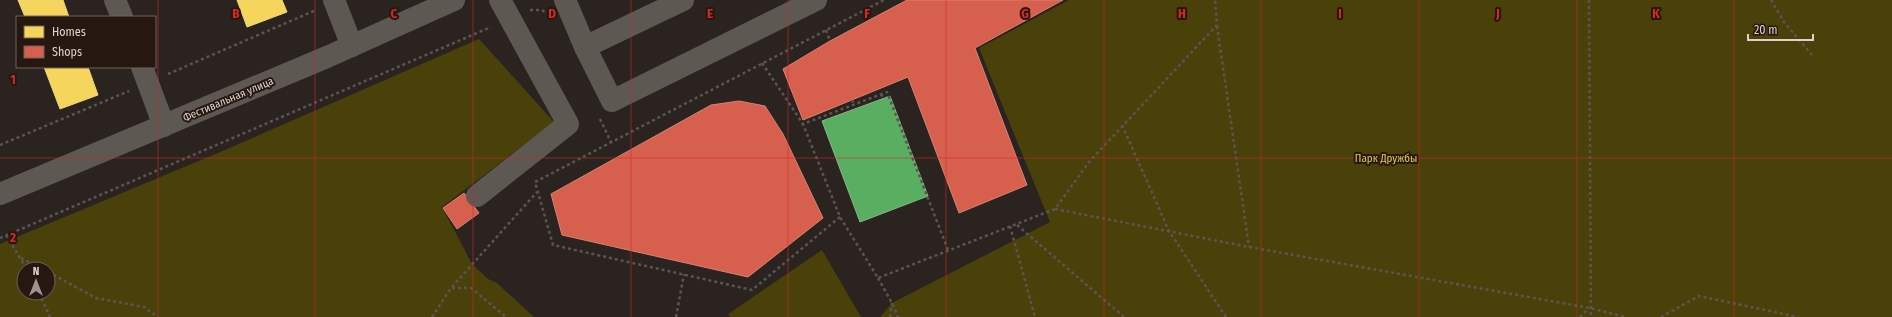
<svg xmlns="http://www.w3.org/2000/svg" width="1892" height="317" font-family="'Fira Sans Condensed',sans-serif">
<rect width="100%" height="100%" fill="#2b231f"/>
<g fill="#4a400a" fill-rule="evenodd">
<polygon points="1069,0 1892,0 1892,317 880,317 892,303 1050,222 979,48"/>
<path d="M479,39L554,122L442,207L472,264L488,279L497,283L534,317H0V244L225,150ZM24,269H48V293H24Z"/>
<polygon points="822,250 861,317 730,317 728,314"/>
</g>
<g fill="#f6d55c" stroke="#eed47e">
<polygon points="18,0 63,0 69,17 25,17"/>
<polygon points="237,0 282,0 287,12 247,27"/>
<polygon points="44,67 88,67 98,95 60,109"/>
</g>
<g fill="#d6604d" stroke="#d88273">
<polygon points="907,0 1063,0 975,48 1027,185 959,213 908,77 803,120 783,69 830,41"/>
<polygon points="739,101 765,106 783,134 823,218 748,277 562,235 551,194 711,105"/>
<polygon points="464,193 479,213 457,229 443,208"/>
</g>
<polygon fill="#5aae61" stroke="#81b981" points="890,96 928,196 860,222 822,121"/>
<g fill="none" stroke-linecap="round" stroke-linejoin="round">
<g stroke="#5b5552" stroke-width="2.5" stroke-dasharray="3 3" stroke-linecap="butt">
<polyline points="1589,0 1591,317"/>
<polyline points="1771,0 1784,22 1812,55"/>
<polyline points="530,10 542,10 546,13"/>
<polyline points="1217,26 1249,247"/>
<polyline points="826,30 830,41"/>
<polyline points="762,63 803,124"/>
<polyline points="168,74 316,10"/>
<polyline points="881,94 883,98"/>
<polyline points="852,100 854,104"/>
<polyline points="600,119 611,142"/>
<polyline points="1122,125 1169,231 1226,317"/>
<polyline points="0,145 129,91"/>
<polyline points="1055,209 1249,247 1590,308 1625,317"/>
<polyline points="840,217 752,290 553,245 535,182 884,0"/>
<polyline points="1017,225 1124,317"/>
<polyline points="1010,226 1035,317"/>
<polyline points="6,235 27,269"/>
<polyline points="0,238 491,27"/>
<polyline points="948,250 887,92 803,124 840,217 878,278 1055,209 1089,162 1217,25 1215,0"/>
<polyline points="21,258 42,269"/>
<polyline points="48,272 96,298 144,307 158,317"/>
<polyline points="878,278 892,303 898,317"/>
<polyline points="452,288 471,288 506,317"/>
<polyline points="39,293 50,317"/>
<polyline points="432,317 451,288 537,192"/>
<polyline points="676,317 684,274"/>
<polyline points="890,317 892,303"/>
<polyline points="1580,317 1589,308"/>
<polyline points="1661,317 1699,296 1798,317"/>
</g>
<g stroke="#5e5853" stroke-width="22">
<polyline points="115,0 122,17"/>
<polyline points="334,0 352,46"/>
<polyline points="565,0 585,47 612,101 816,0"/>
<polyline points="585,47 683,0"/>
<polyline points="142,67 164,126"/>
<polyline points="0,194 327,57 454,0"/>
<polyline points="477,196 568,124 500,0"/>
</g>
</g>
<path fill="none" stroke="#d62828" stroke-width="1" stroke-opacity="0.55" d="M158,0V317M315,0V317M473,0V317M631,0V317M788,0V317M946,0V317M1104,0V317M1261,0V317M1419,0V317M1577,0V317M1734,0V317M0,158H1892"/>
<g text-anchor="middle" stroke-width="4" stroke-linejoin="round" paint-order="stroke">
<g font-size="11" fill="#ddd3cd" stroke="#261811">
<text transform="translate(228 99) rotate(-23)" y="4">Фестивальная улица</text>
</g>
<g font-size="11" fill="#e1c955" stroke="#261811">
<text x="1386" y="162">Парк Дружбы</text>
</g>
</g>
<g font-size="13" text-anchor="middle" font-weight="bold" fill="#d62828" stroke="#261811" stroke-width="4" stroke-linejoin="round" paint-order="stroke">
<text x="236" y="18">B</text>
<text x="394" y="18">C</text>
<text x="552" y="18">D</text>
<text x="710" y="18">E</text>
<text x="867" y="18">F</text>
<text x="1025" y="18">G</text>
<text x="1182" y="18">H</text>
<text x="1340" y="18">I</text>
<text x="1498" y="18">J</text>
<text x="1656" y="18">K</text>
<text x="13" y="84">1</text>
<text x="13" y="242">2</text>
</g>
<rect x="16" y="16" width="140" height="52" fill="#261811" stroke="#6f635c"/>
<rect x="24" y="26" width="20" height="12" fill="#f6d55c" stroke="#6f635c"/>
<text x="52" y="36" font-size="12" fill="#ddd3cd">Homes</text>
<rect x="24" y="46" width="20" height="12" fill="#d6604d" stroke="#6f635c"/>
<text x="52" y="56" font-size="12" fill="#ddd3cd">Shops</text>
<g transform="translate(36 281)"><circle r="19" fill="#261811" stroke="#6f635c"/>
<path d="M0-3L7 15L0 10L-7 15Z" fill="#9f9590"/>
<text y="-6" font-size="11" font-weight="bold" text-anchor="middle" fill="#ddd3cd">N</text>
</g>
<path d="M1748 34v6h65v-6" fill="none" stroke="#ddd3cd" stroke-width="2"/>
<text x="1754" y="34" font-size="12" fill="#ddd3cd" stroke="#261811" stroke-width="3" paint-order="stroke">20 m</text>
</svg>
